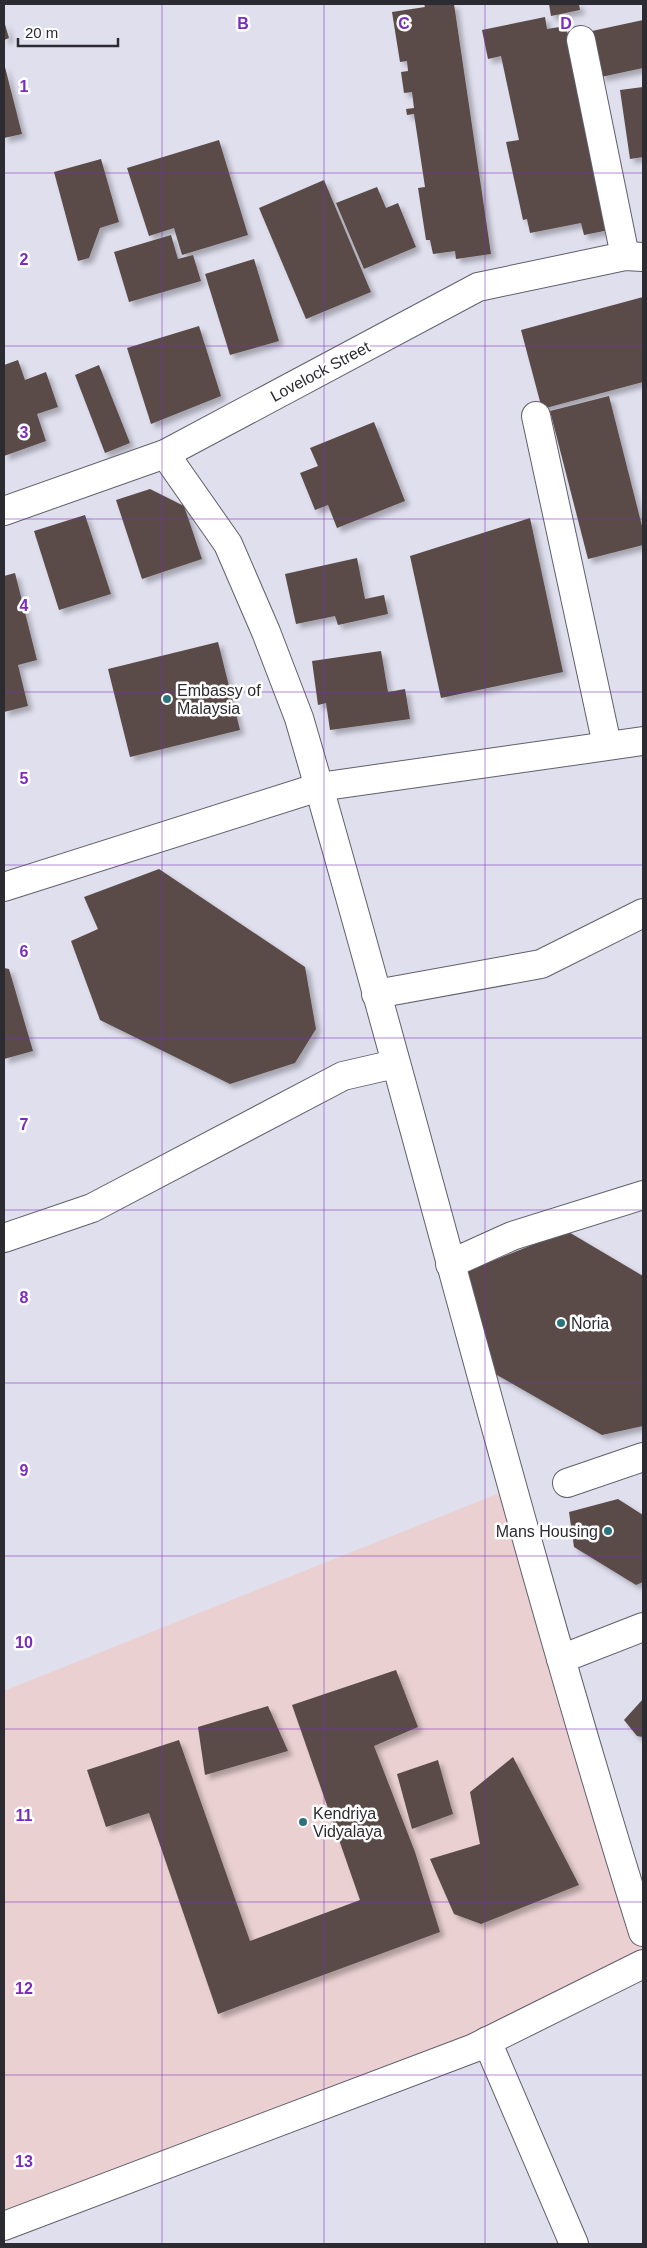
<svg xmlns="http://www.w3.org/2000/svg" width="647" height="2248" font-family="Helvetica,sans-serif">
<defs>
<filter id="shadow"><feDropShadow dx="4.5" dy="4.5" stdDeviation="2.5" flood-color="#0004"/></filter>
</defs>
<rect width="100%" height="100%" fill="#e0dfee"/>
<polygon fill="#ead0d1" points="502,1492 643,1953 485,2037 4,2216 4,1691"/>
<g fill="#5a4b49" filter="url(#shadow)">
<polygon points="424,4 454,4 491,254 456,259 455,251 433,254 430,240 426,240 418,188 425,187 414,114 407,115 406,109 414,108 412,92 404,93 401,72 408,71 407,61 400,62 392,12 425,7"/>
<polygon points="549,4 579,4 580,10 551,16"/>
<polygon points="545,17 547,29 566,26 609,230 584,235 581,223 530,233 527,219 523,220 506,142 519,140 501,56 488,59 482,30"/>
<polygon points="643,20 643,68 601,77 592,31"/>
<polygon points="4,21 9,38 4,40"/>
<polygon points="4,63 22,134 4,138"/>
<polygon points="643,87 643,157 630,159 620,90"/>
<polygon points="219,140 248,235 182,255 174,228 149,236 127,168"/>
<polygon points="101,159 119,222 100,228 89,258 78,261 54,172"/>
<polygon points="324,180 371,292 306,319 259,208"/>
<polygon points="377,187 386,208 398,203 416,247 364,269 336,203"/>
<polygon points="171,235 178,259 193,255 201,281 129,302 114,252"/>
<polygon points="254,259 279,341 230,355 205,274"/>
<polygon points="643,297 643,382 542,409 521,330"/>
<polygon points="199,326 221,396 151,424 127,348"/>
<polygon points="18,360 25,380 46,372 58,407 37,414 46,441 4,456 4,365"/>
<polygon points="99,365 130,443 105,453 75,375"/>
<polygon points="609,396 643,530 643,545 588,559 550,411"/>
<polygon points="374,422 405,501 337,528 328,505 315,510 300,473 318,466 310,448"/>
<polygon points="150,489 184,506 202,559 142,579 116,500"/>
<polygon points="85,515 111,594 59,610 34,531"/>
<polygon points="530,518 563,672 441,698 410,556"/>
<polygon points="357,558 365,599 384,595 388,614 338,625 335,616 296,624 285,574"/>
<polygon points="15,573 37,660 18,665 28,706 4,712 4,576"/>
<polygon points="218,642 240,730 130,757 108,669"/>
<polygon points="381,651 388,692 405,689 410,719 330,730 326,703 318,705 312,661"/>
<polygon points="159,869 305,967 316,1029 295,1063 230,1084 100,1020 71,941 98,929 84,897"/>
<polygon points="4,968 9,969 33,1051 4,1059"/>
<polygon points="567,1231 643,1276 643,1426 602,1435 490,1371 467,1271"/>
<polygon points="618,1499 643,1515 643,1582 636,1585 574,1547 569,1512"/>
<polygon points="396,1670 418,1727 374,1746 415,1852 440,1932 218,2014 149,1813 106,1827 87,1770 179,1740 250,1941 360,1900 292,1705"/>
<polygon points="643,1699 643,1737 637,1736 624,1720"/>
<polygon points="268,1706 288,1751 205,1775 198,1727"/>
<polygon points="513,1757 579,1885 481,1924 454,1914 430,1859 480,1844 470,1792"/>
<polygon points="438,1760 453,1814 412,1829 397,1774"/>
</g>
<g fill="none" stroke-linecap="round" stroke-linejoin="round">
<g stroke="#605f6c" stroke-width="30">
<g id="minor">
<polyline points="581,40 625,256"/>
<polyline points="536,416 607,745"/>
<path d="M165,454L228,544L266,632L299,718C417,1122 517,1531 643,1932"/>
<polyline points="4,511 165,454 478,287 625,256 643,257"/>
<polyline points="4,887 319,787 643,741"/>
<polyline points="376,994 541,964 643,913"/>
<polyline points="4,1238 92,1208 343,1076 395,1064"/>
<polyline points="450,1264 512,1236 643,1195"/>
<polyline points="567,1483 643,1457"/>
<polyline points="561,1659 643,1627"/>
<polyline points="487,2041 574,2244"/>
<polyline points="4,2226 474,2048 643,1964"/>
</g>
</g>
<use href="#minor" stroke="#fff" stroke-width="28"/>
</g>
<path fill="none" stroke="#7b2cbf" stroke-width="1" stroke-opacity="0.55" d="M162,4V2244M324,4V2244M485,4V2244M4,173H643M4,346H643M4,519H643M4,692H643M4,865H643M4,1038H643M4,1210H643M4,1383H643M4,1556H643M4,1729H643M4,1902H643M4,2075H643"/>
<g fill="#2b747d" stroke="#fff" stroke-width="2">
<circle cx="167" cy="699" r="5"/>
<circle cx="561" cy="1323" r="5"/>
<circle cx="608" cy="1531" r="5"/>
<circle cx="303" cy="1822" r="5"/>
</g>
<g text-anchor="middle" stroke-width="5" stroke-linejoin="round" paint-order="stroke">
<g font-size="16" fill="#2c2b31" stroke="#fff">
<text transform="translate(320 371) rotate(-28)" y="6">Lovelock Street</text>
</g>
<g font-size="16" fill="#2c2b31" stroke="#fff" text-anchor="start">
<text x="177" y="696">Embassy of<tspan x="177" dy="18">Malaysia</tspan></text>
<text x="571" y="1329">Noria</text>
<text x="598" y="1537" text-anchor="end">Mans Housing</text>
<text x="313" y="1819">Kendriya<tspan x="313" dy="18">Vidyalaya</tspan></text>
</g>
</g>
<g font-size="16" text-anchor="middle" font-weight="bold" fill="#7b2cbf" stroke="#fff" stroke-width="5" stroke-linejoin="round" paint-order="stroke">
<text x="243" y="29">B</text>
<text x="404" y="29">C</text>
<text x="566" y="29">D</text>
<text x="24" y="92">1</text>
<text x="24" y="265">2</text>
<text x="24" y="438">3</text>
<text x="24" y="611">4</text>
<text x="24" y="784">5</text>
<text x="24" y="957">6</text>
<text x="24" y="1130">7</text>
<text x="24" y="1303">8</text>
<text x="24" y="1476">9</text>
<text x="24" y="1648">10</text>
<text x="24" y="1821">11</text>
<text x="24" y="1994">12</text>
<text x="24" y="2167">13</text>
</g>
<rect width="647" height="2248" fill="none" stroke="#2c2b31" stroke-width="10"/>
<path d="M18 38v8h100v-8" fill="none" stroke="#2c2b31" stroke-width="2.5"/>
<text x="25" y="38" font-size="15" fill="#2c2b31" stroke="#ffffff" stroke-width="4" paint-order="stroke">20 m</text>
</svg>
